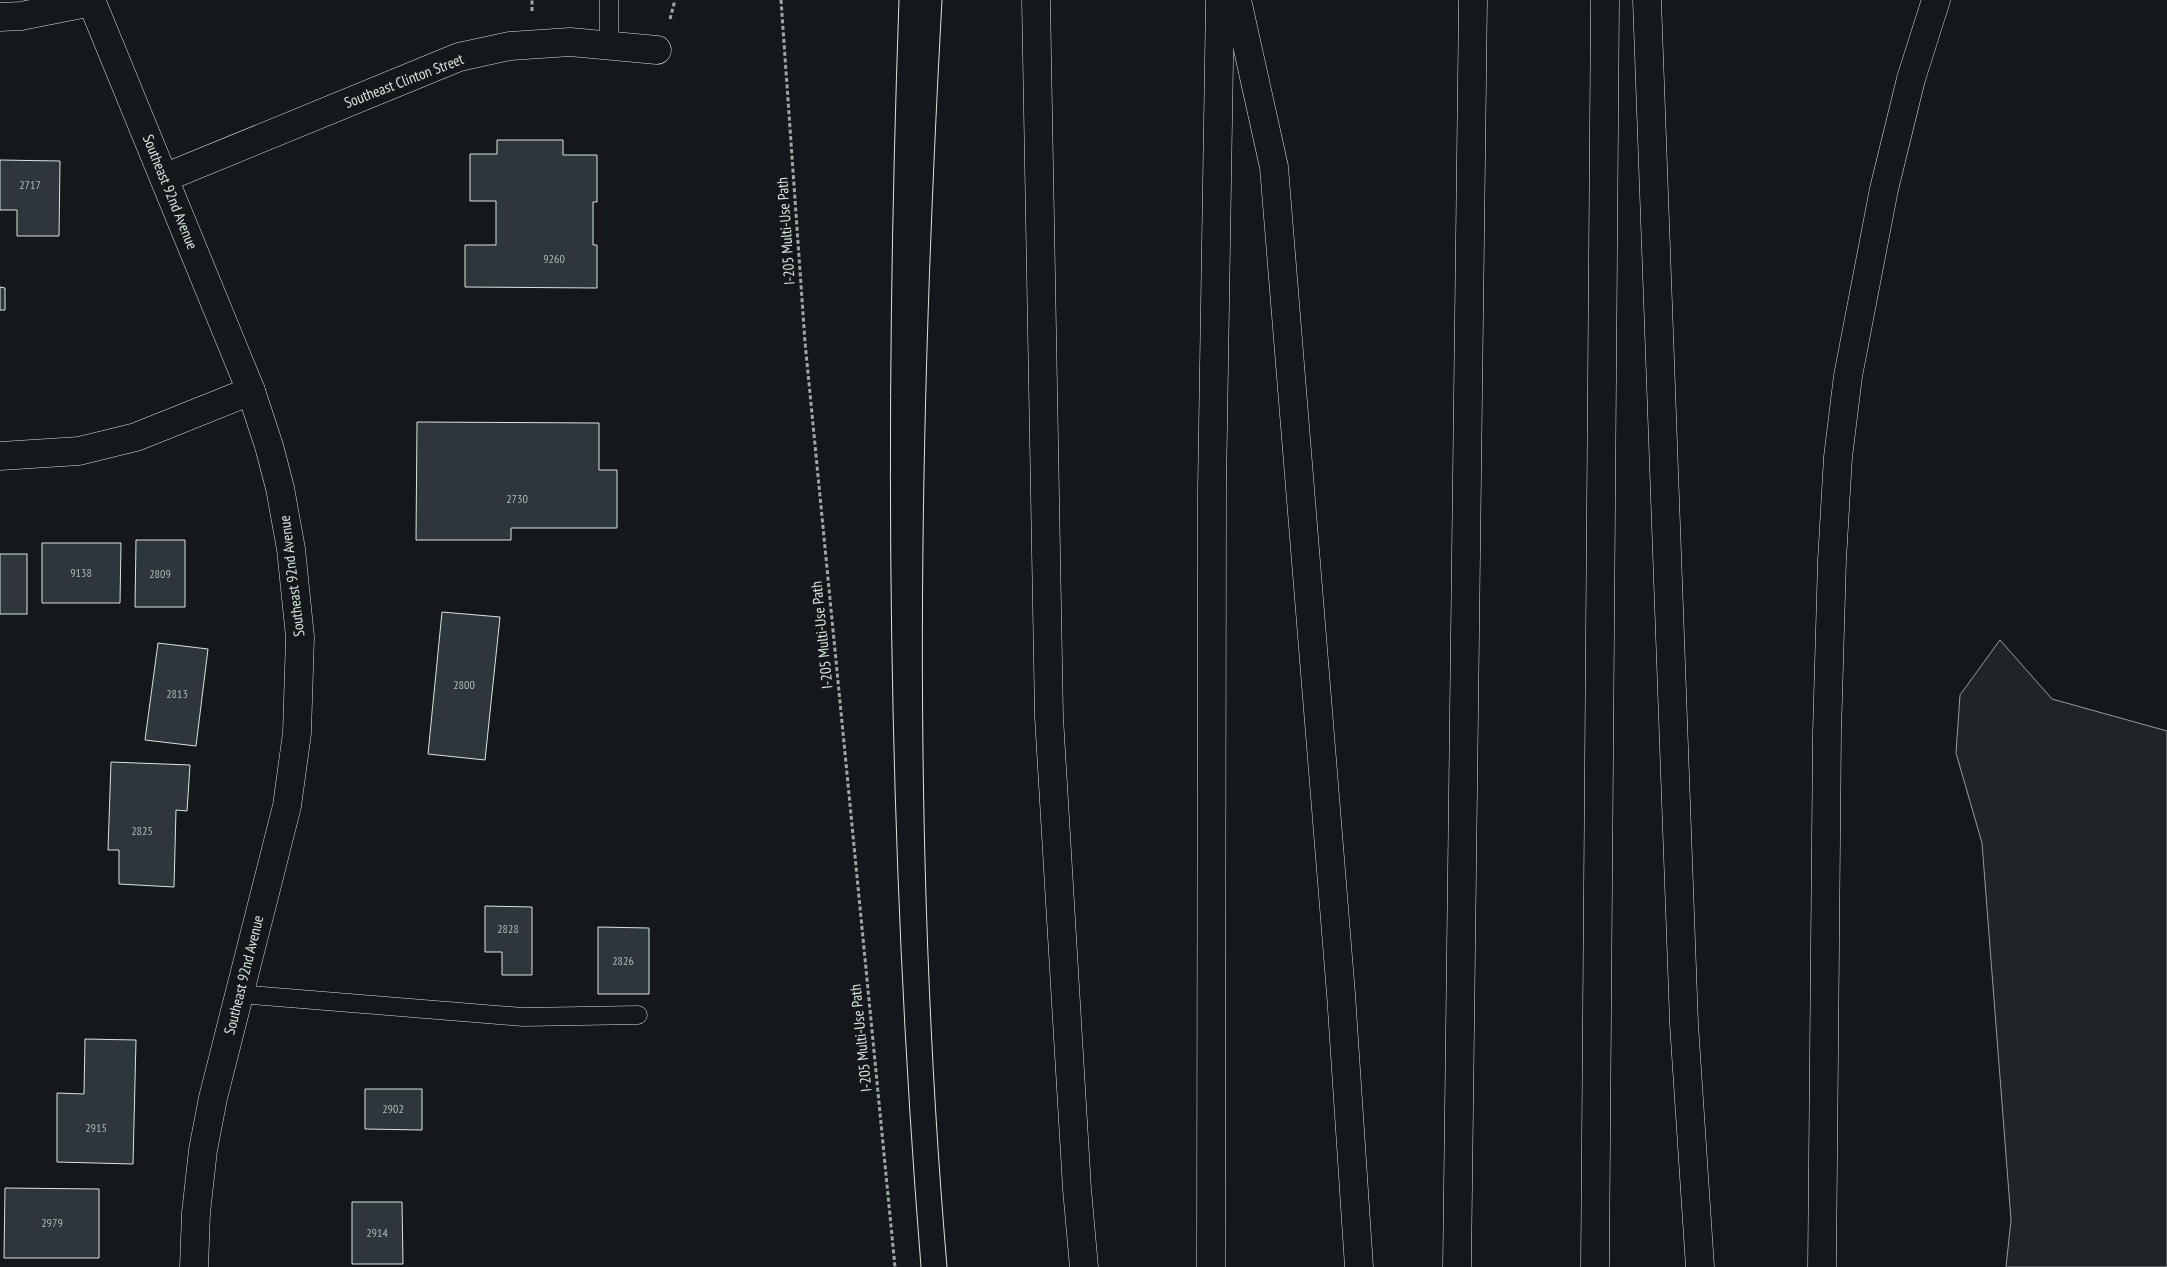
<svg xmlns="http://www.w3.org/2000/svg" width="2167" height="1267" font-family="'PT Sans Narrow',sans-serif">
<rect width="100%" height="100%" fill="#14181c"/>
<polygon fill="#202428" stroke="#939e99" points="2000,640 2052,699 2167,731 2167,1267 2006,1267 2011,1220 1982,843 1956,753 1960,695"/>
<g fill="#2c363c" stroke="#d8e6dc">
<polygon points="497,140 563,140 563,155 597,155 597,202 593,202 593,245 597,245 597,288 465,287 465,245 496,245 496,201 470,201 470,154 497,154"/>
<polygon points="0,160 60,161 59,236 17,236 17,210 0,210"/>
<polygon points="0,287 5,288 5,310 0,310"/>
<polygon points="417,422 599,423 599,470 617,470 617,528 511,528 511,540 416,540"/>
<polygon points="136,540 185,540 185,607 135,607"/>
<polygon points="42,543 121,543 120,603 42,603"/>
<rect x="0" y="554" width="27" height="60"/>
<polygon points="442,612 500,617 485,760 428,754"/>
<polygon points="158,643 208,649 196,746 145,740"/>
<polygon points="111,762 190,765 187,811 176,810 174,887 119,884 119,850 108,850"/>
<polygon points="485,906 532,907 532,975 502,975 502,952 485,952"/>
<polygon points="598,927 649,928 649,994 598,994"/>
<polygon points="85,1039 136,1040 133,1164 57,1162 57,1093 84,1094"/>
<polygon points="365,1089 422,1089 422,1130 365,1129"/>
<polygon points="5,1188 99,1189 99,1258 4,1258"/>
<polygon points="352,1202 402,1202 403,1264 352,1264"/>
</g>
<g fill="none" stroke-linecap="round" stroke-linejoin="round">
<g stroke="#d8e6dc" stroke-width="19">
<g id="service">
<polyline points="609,0 609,46"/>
<polyline points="239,994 523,1017 638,1015"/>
</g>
</g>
<g stroke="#d8e6dc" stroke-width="29">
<g id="minor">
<polyline points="0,17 21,16 92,2"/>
<polyline points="164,178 459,57 510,46 570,42 657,50"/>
<polyline points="0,456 79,451 136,437 251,391"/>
</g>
</g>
<g stroke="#d8e6dc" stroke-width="29">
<polyline id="tertiary" points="91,0 251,391 269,446 280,488 291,549 300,637 297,733 287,806 213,1098 203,1150 196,1213 194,1267"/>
</g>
<g stroke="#d8e6dc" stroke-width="29">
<g id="motorway">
<polyline points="1036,0 1049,717 1077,1189 1084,1267"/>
<polyline points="1237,0 1274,167 1341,994 1359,1267"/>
<polyline points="1647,0 1684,1024 1700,1267"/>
<polyline points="1211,1267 1212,488 1220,0"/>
<polyline points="1457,1267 1473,0"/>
<polyline points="1595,1267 1605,0"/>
<polyline points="1822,1267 1827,733 1832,560 1838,457 1848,376 1884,189 1911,79 1936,0"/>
</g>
</g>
<g stroke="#9da8a2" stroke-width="3" stroke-dasharray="4 2.5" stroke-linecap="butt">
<polyline points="781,0 805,342 895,1267"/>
<polyline points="532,11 532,0"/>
<polyline points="670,19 675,0"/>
</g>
<use href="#service" stroke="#14181c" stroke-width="18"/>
<use href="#minor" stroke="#14181c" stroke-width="28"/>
<use href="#tertiary" stroke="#14181c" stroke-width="28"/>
<use href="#motorway" stroke="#14181c" stroke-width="28"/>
<g stroke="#d8e6dc" stroke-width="1">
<path d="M899,0C884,422 887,845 921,1267"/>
<path d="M942,0C919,422 911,845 947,1267"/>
</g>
</g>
<g text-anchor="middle" stroke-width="4" stroke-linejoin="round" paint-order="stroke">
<g font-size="12" fill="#adbab4">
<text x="30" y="189">2717</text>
<text x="554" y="263">9260</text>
<text x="517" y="503">2730</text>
<text x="81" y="577">9138</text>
<text x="160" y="578">2809</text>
<text x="464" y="689">2800</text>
<text x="177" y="698">2813</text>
<text x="142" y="835">2825</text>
<text x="508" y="933">2828</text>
<text x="623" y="965">2826</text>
<text x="393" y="1113">2902</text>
<text x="96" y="1132">2915</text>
<text x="52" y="1227">2979</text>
<text x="377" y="1237">2914</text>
</g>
<g font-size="15" fill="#d8e6dc" stroke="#14181c">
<text transform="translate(404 81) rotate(-21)" y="5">Southeast Clinton Street</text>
<text transform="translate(170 192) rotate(68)" y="5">Southeast 92nd Avenue</text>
<text transform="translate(786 231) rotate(-94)" y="5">I-205 Multi-Use Path</text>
<text transform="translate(292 576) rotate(-97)" y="5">Southeast 92nd Avenue</text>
<text transform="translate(822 635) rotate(-96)" y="5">I-205 Multi-Use Path</text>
<text transform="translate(244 975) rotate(-76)" y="5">Southeast 92nd Avenue</text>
<text transform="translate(861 1038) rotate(-96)" y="5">I-205 Multi-Use Path</text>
</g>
</g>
</svg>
